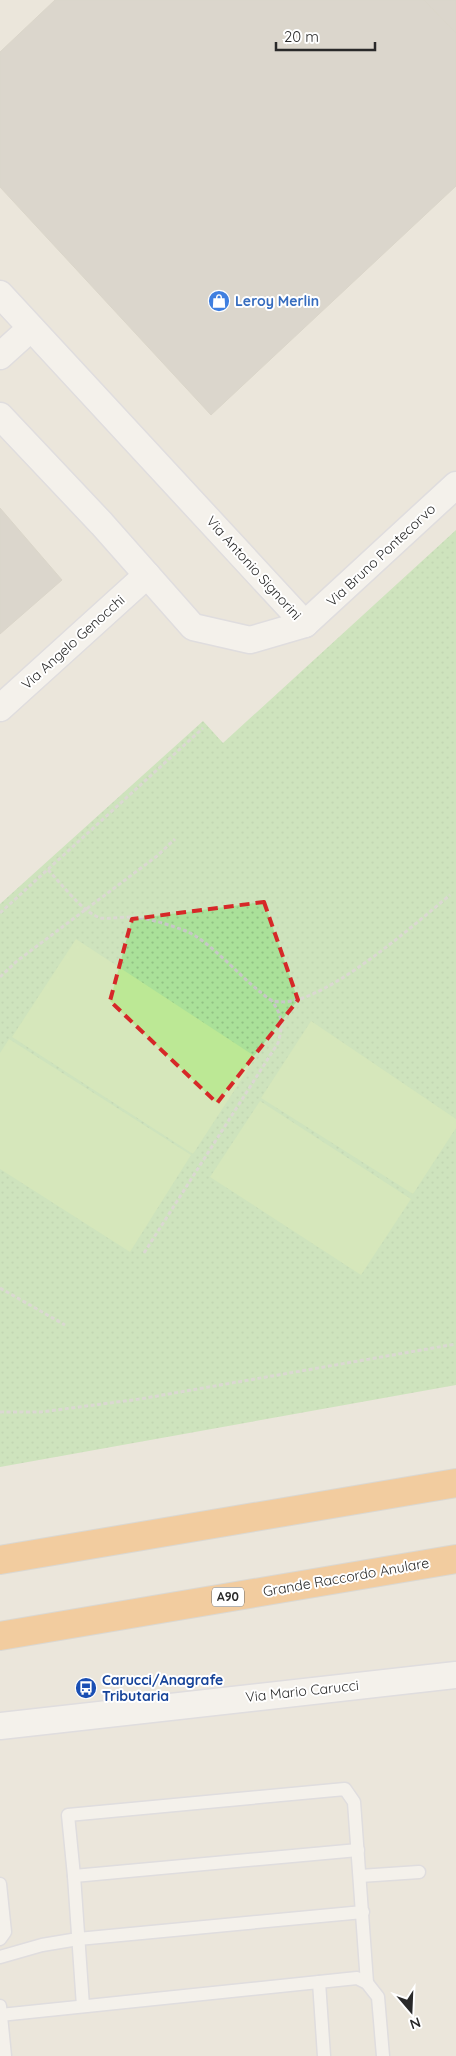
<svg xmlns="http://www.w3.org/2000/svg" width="456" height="2056" font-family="Quicksand,sans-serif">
<defs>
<pattern id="park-dots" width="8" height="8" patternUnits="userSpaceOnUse" patternTransform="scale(1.25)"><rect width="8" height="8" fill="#aae199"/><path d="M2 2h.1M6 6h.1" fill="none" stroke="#92c184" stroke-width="1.8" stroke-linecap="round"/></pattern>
</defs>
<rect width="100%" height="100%" fill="#ebe6db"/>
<polygon fill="url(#park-dots)" points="456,530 456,1385 0,1467 0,904 203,721 223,743"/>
<g fill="#bce895">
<polygon points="76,939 256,1057 193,1154 12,1037"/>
<polygon points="311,1021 456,1119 456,1128 413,1194 261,1098"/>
<polygon points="9,1039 191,1155 130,1252 0,1169 0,1053"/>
<polygon points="260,1101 411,1199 361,1275 210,1177"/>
</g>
<g fill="#c7c4ba" stroke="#c6c2b5">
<polygon points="55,0 424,0 456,33 456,186 211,415 0,187 0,52"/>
<polygon points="424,0 456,0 456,33"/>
<polygon points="0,508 62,580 0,634"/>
</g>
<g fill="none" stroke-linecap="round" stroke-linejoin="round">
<g stroke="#d1d2e2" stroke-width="15">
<g id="lane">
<polyline points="74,1876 358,1850"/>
<polyline points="360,1876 419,1872"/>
<polyline points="0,1884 5,1932 0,1939"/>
<polyline points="0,1957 42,1945 78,1939 363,1912"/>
<polyline points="319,1982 324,2056"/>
<polyline points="0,2006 5,2056"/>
<polyline points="83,2006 74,1876 68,1815 345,1789 354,1802 367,1983"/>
<polyline points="0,2015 357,1978 367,1983 378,1997 383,2056"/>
</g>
</g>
<g stroke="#d1d2e2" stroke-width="29">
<g id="street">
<polyline points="0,294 305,624"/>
<polyline points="0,356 31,328"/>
<polyline points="0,416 102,524 193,627 250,640 305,624 456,485"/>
<polyline points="0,708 147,575"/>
<polyline points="0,1726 456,1675"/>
</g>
</g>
<g stroke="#c7c7c7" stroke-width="30">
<g id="highway">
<polyline points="0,1560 456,1483"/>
<polyline points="0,1636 456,1559"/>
</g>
</g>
<g stroke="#c7c7c7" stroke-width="3" stroke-dasharray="4 2.5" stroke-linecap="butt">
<path d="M48,870C60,882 84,914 101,918C110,919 122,917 131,917C150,918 169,925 186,931C208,940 239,975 259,991C263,994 267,998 271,1000C312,1017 418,921 450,895"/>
<polyline points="0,913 203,728"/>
<polyline points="0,977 17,961 157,856 175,839"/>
<path d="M144,1253L278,1043C283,1025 283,1017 272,1001"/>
<polyline points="0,1288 65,1325"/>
<polyline points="0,1412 41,1412 140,1399 456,1344"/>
</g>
<use href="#lane" stroke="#fff" stroke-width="12"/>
<use href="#street" stroke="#fff" stroke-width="26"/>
<use href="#highway" stroke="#faae57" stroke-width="28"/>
</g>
<path d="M0 0H456V2056H0ZM264,902L298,1000L217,1103L110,1001L132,919Z" fill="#ebe6db" fill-opacity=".55" fill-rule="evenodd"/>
<path fill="none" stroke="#d62828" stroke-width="4" stroke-dasharray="10 6" stroke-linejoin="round" d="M264,902L298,1000L217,1103L110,1001L132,919Z"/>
<defs>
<g id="shop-disc" transform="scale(1.125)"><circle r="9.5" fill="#3f7fe0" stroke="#fff"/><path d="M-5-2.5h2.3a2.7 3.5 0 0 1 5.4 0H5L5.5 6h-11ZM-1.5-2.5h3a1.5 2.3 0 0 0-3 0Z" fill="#fff"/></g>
<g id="bus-disc" transform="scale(1.125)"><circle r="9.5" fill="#1a4fb4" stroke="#fff"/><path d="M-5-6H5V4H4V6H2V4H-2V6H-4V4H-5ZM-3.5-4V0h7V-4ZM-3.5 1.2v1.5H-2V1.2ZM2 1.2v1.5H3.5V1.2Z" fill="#fff"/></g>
</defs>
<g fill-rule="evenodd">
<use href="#shop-disc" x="219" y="301"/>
<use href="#bus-disc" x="86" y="1688"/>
</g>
<g text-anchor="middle" stroke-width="4" stroke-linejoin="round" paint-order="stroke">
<rect fill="#fff" stroke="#696969" stroke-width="1" x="212" y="1587.5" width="32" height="19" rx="4"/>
<g font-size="12" font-weight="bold" fill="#292929">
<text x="228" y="1601">A90</text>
</g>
<g font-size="14" font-weight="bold" fill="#366cbe" stroke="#fff" text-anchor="start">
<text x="235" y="306">Leroy Merlin</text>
</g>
<g font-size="14" fill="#292929" stroke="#fff">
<text transform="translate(381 555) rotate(-43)" y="5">Via Bruno Pontecorvo</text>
<text transform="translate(254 568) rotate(48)" y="5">Via Antonio Signorini</text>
<text transform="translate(73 642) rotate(-42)" y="5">Via Angelo Genocchi</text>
<text transform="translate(346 1577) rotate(-10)" y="5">Grande Raccordo Anulare</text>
<text transform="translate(302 1691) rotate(-6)" y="5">Via Mario Carucci</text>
</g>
<g font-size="14" font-weight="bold" fill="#164399" stroke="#fff" text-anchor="start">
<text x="102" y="1685">Carucci/Anagrafe<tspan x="102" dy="16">Tributaria</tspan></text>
</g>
</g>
<g transform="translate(411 2011) rotate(161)" stroke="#ffffff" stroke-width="4" paint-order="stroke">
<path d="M0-4L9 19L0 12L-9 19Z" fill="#292929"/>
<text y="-8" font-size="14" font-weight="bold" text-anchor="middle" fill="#292929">N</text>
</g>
<path d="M276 42v8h99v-8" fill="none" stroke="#292929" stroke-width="2.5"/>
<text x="284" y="42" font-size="15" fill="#292929" stroke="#ffffff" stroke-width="4" paint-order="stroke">20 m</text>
</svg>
